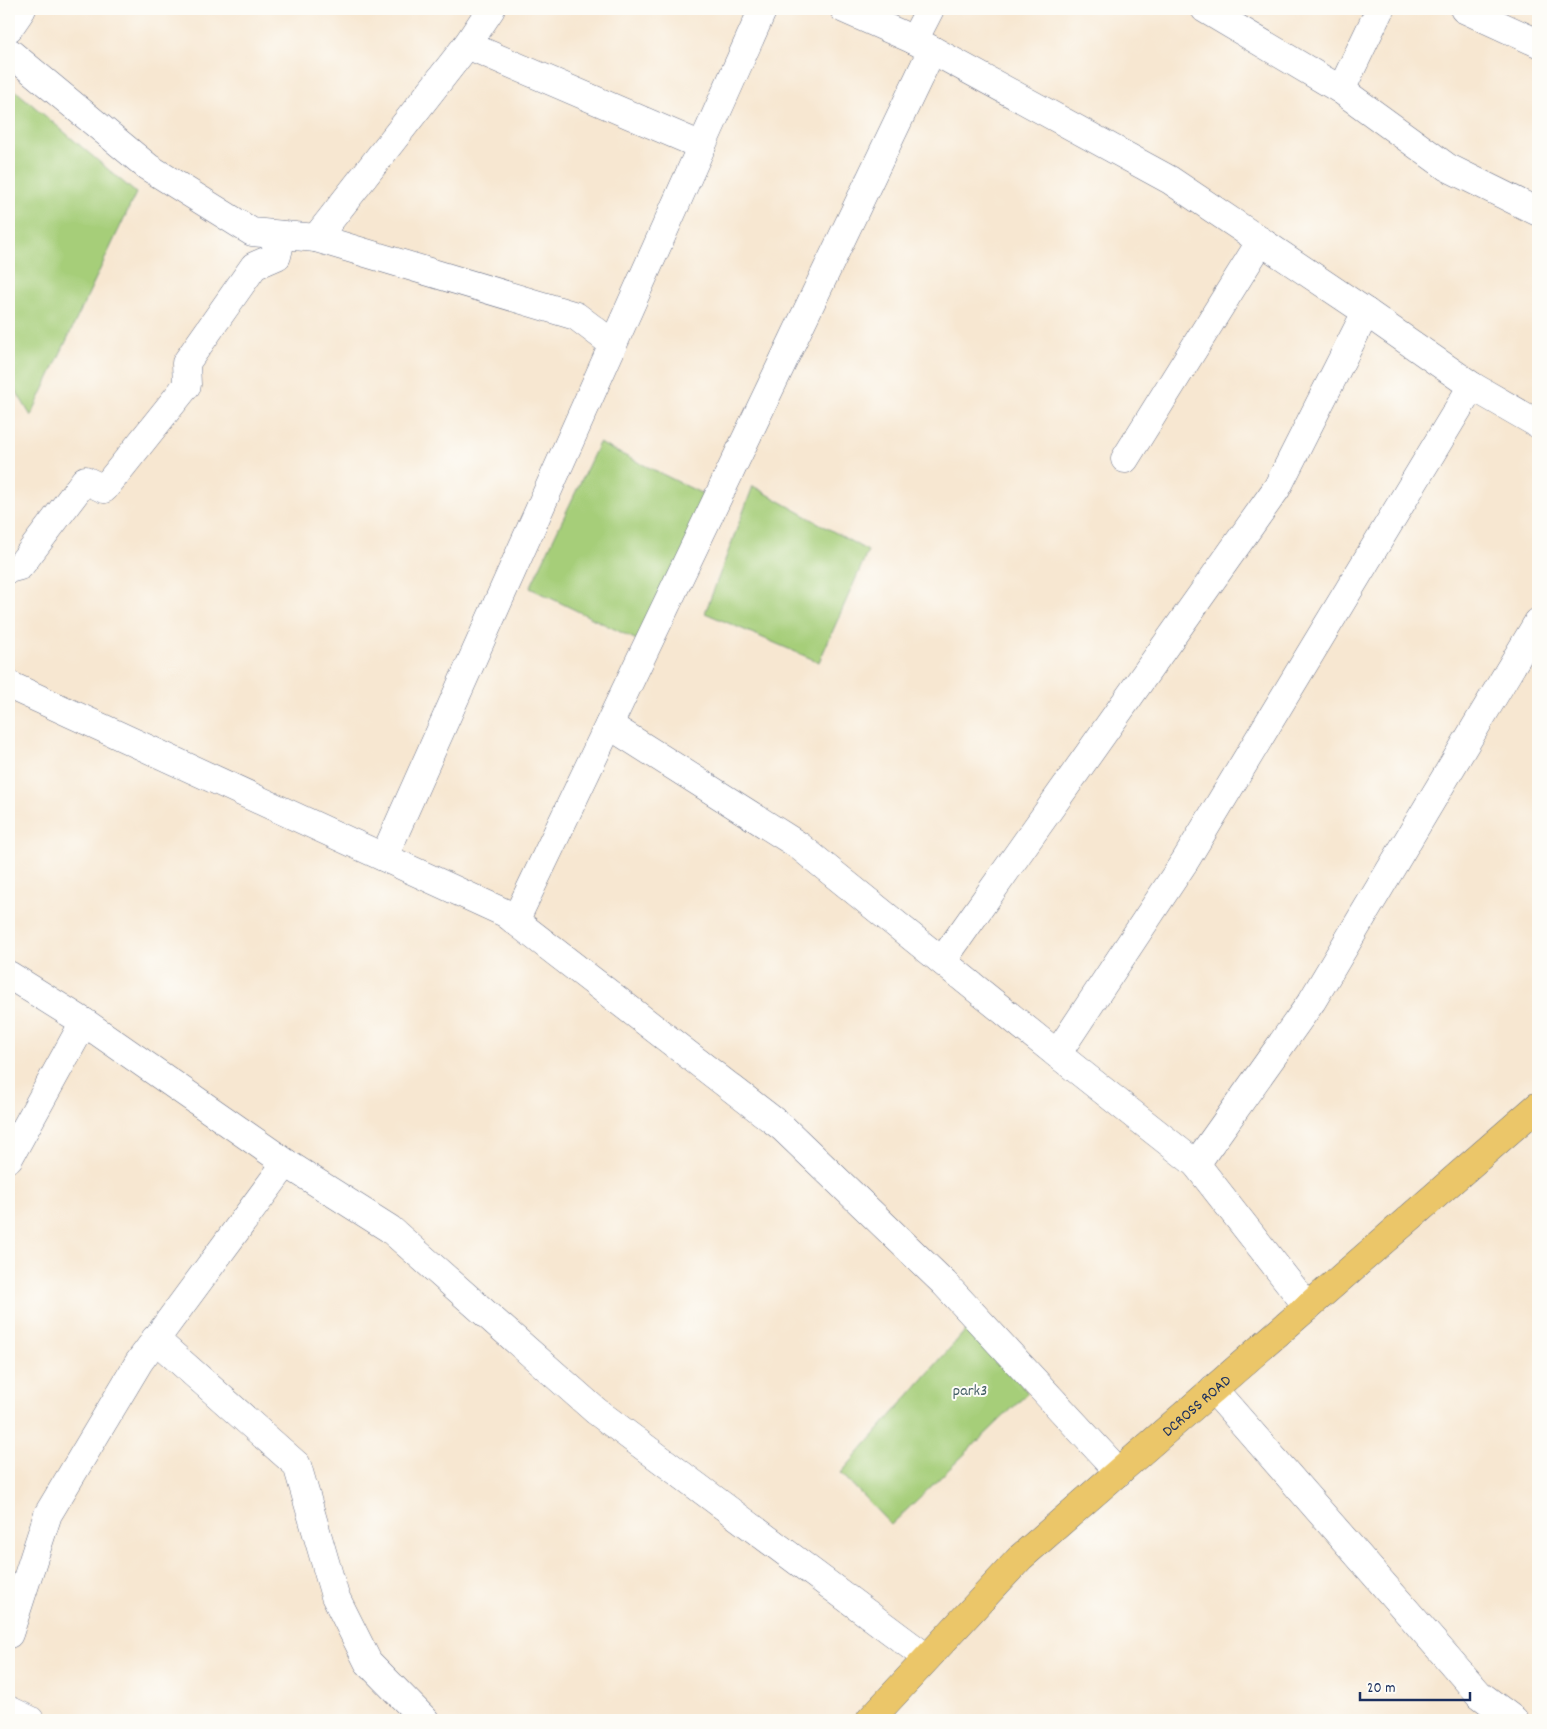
<svg xmlns="http://www.w3.org/2000/svg" width="1547" height="1729" font-family="Dekko,sans-serif">
<rect width="100%" height="100%" fill="#fdfcf7"/>
<filter id="ink" filterUnits="userSpaceOnUse"><feTurbulence type="fractalNoise" baseFrequency=".02" numOctaves="2"/><feDisplacementMap in="SourceGraphic" scale="10" xChannelSelector="R" yChannelSelector="G"/><feConvolveMatrix kernelMatrix="1 2 1 2 8 2 1 2 1" color-interpolation-filters="sRGB"/></filter>
<filter id="wash" filterUnits="userSpaceOnUse"><feTurbulence type="fractalNoise" baseFrequency=".0096" numOctaves="4" result="noise"/><feDisplacementMap in="SourceGraphic" scale="20" xChannelSelector="R" yChannelSelector="G"/><feGaussianBlur stdDeviation="1.12" result="paint"/><feColorMatrix in="noise" values="0 0 0 0 0 0 0 0 0 0 0 0 0 0 0 0 0 1.4 0 .05"/><feComposite in="paint" operator="in"/></filter>
<g filter="url(#wash)">
<rect width="100%" height="100%" fill="#f7e7d1"/>
<g fill="#a6ce79" stroke="#607e6c">
<polygon points="9,85 136,193 31,416 9,379"/>
<polygon points="599,443 713,499 641,642 530,588"/>
<polygon points="753,486 868,551 819,662 705,613"/>
<polygon points="971,1324 1028,1393 891,1525 841,1473"/>
</g>
</g>
<g filter="url(#ink)">
<g fill="none" stroke-linecap="round" stroke-linejoin="round">
<g stroke="#686f86" stroke-width="29">
<g id="minor">
<polyline points="844,9 914,40 1170,180 1366,312 1472,386 1538,424"/>
<polyline points="1205,9 1341,90 1447,167 1538,212"/>
<polyline points="1464,9 1538,43"/>
<polyline points="9,28 22,9"/>
<polyline points="914,40 930,9"/>
<polyline points="467,45 702,146"/>
<polyline points="9,52 148,167 252,232 316,238 467,45 491,9"/>
<polyline points="1341,90 1380,9"/>
<polyline points="316,238 576,316 613,344"/>
<polyline points="1125,459 1261,241"/>
<polyline points="9,569 20,566 85,480 104,489 187,385 186,363 254,266 277,256 282,235"/>
<polyline points="9,685 505,913 783,1128 944,1283 1119,1472"/>
<polyline points="609,725 798,845 1057,1054 1196,1164 1308,1307"/>
<polyline points="384,857 763,9"/>
<polyline points="515,921 932,50"/>
<polyline points="942,961 1277,488 1366,312"/>
<polyline points="9,975 84,1022 286,1163 390,1229 596,1411 927,1658"/>
<polyline points="1057,1054 1185,861 1472,386"/>
<polyline points="9,1158 84,1022"/>
<polyline points="1196,1164 1312,1001 1538,622"/>
<polyline points="155,1339 297,1465 335,1596 368,1662 425,1720"/>
<polyline points="1213,1389 1479,1694 1514,1720"/>
<polyline points="9,1634 48,1514 139,1362 286,1163"/>
<polyline points="9,1710 30,1720"/>
</g>
</g>
<g stroke="#686f86" stroke-width="29">
<g id="major">
<path id="s1" d="M870,1720L1021,1557L1538,1106"/>
</g>
</g>
<use href="#minor" stroke="#fff" stroke-width="28"/>
<use href="#major" stroke="#ebc669" stroke-width="28"/>
</g>
</g>
<g text-anchor="middle" stroke-width="4" stroke-linejoin="round" paint-order="stroke">
<g font-size="16" fill="#455f66" stroke="#fdfcf7">
<text x="970" y="1395">park3</text>
</g>
<g font-size="16" fill="#1b2f5e" stroke="#fdfcf7">
<text dy="6" stroke="none"><textPath href="#s1" startOffset="454">DCROSS ROAD</textPath></text>
</g>
</g>
<rect width="1547" height="1729" fill="none" stroke="#fdfcf7" stroke-width="30"/>
<path d="M1360 1692v8h110v-8" fill="none" stroke="#1b2f5e" stroke-width="2.5"/>
<text x="1367" y="1692" font-size="15" fill="#1b2f5e" stroke="#fdfcf7" stroke-width="4" paint-order="stroke">20 m</text>
</svg>
